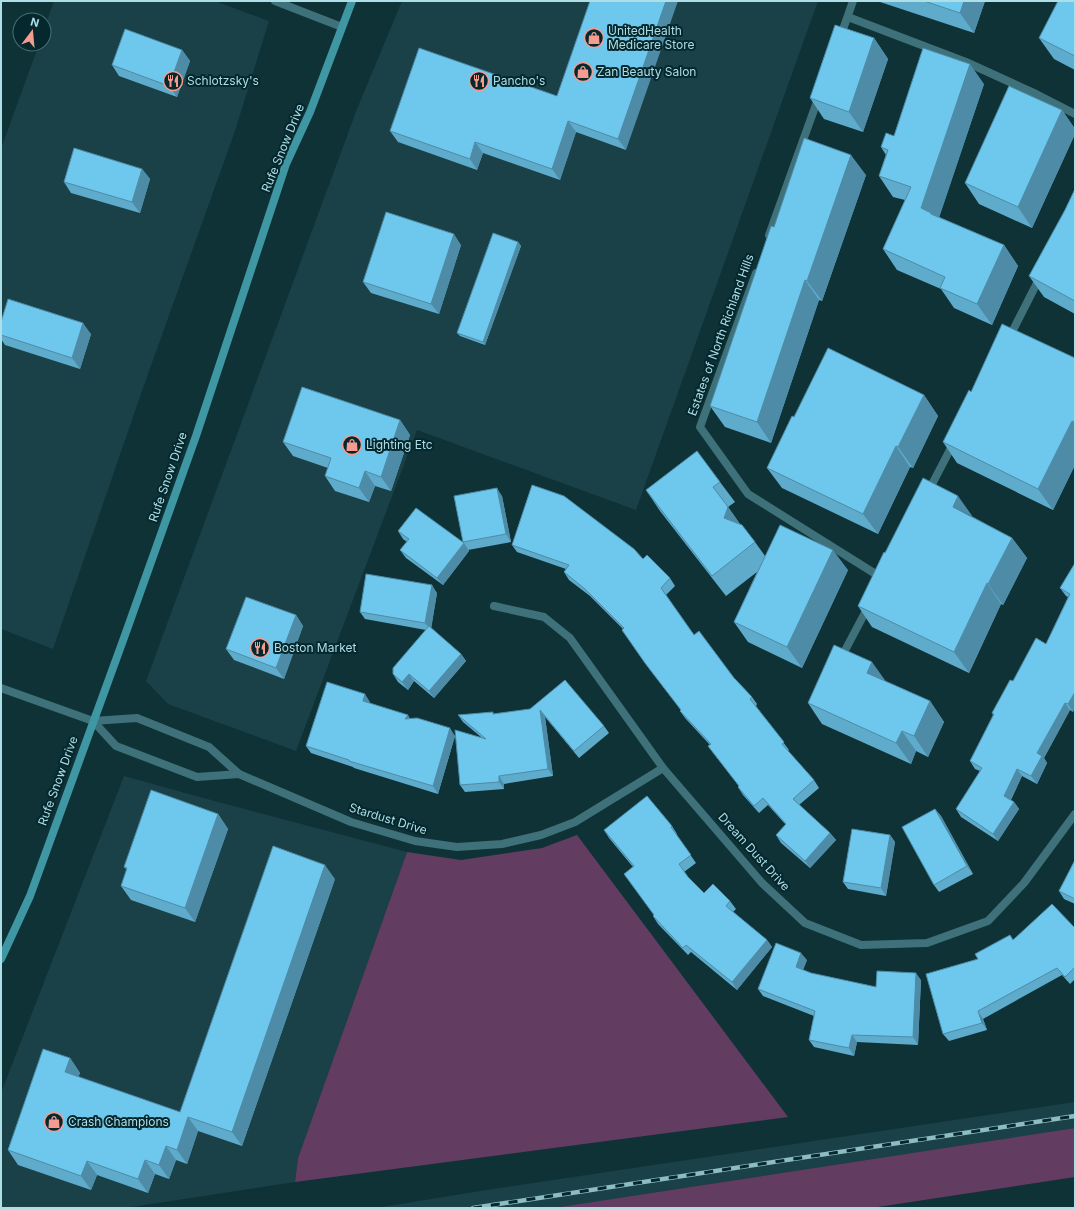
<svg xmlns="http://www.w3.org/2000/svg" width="1076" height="1209" font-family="Inter,sans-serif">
<rect width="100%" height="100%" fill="#0f3237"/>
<g fill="#194147">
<polygon points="54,1 215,1 269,21 235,131 143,388 53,649 1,629 1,149 39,44 44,44 44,29"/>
<polygon points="402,1 818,1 636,510 417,430 296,751 168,704 146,681 357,109"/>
<polygon points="124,776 196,796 407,852 298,1158 295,1182 125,1208 1,1208 1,1093"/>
<polygon points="1075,1102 1075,1128 553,1208 376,1208 486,1190"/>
</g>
<g fill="#623c61">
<polygon points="577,835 788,1117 295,1182 298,1158 407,852 461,860 542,848"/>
<polygon points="1075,1128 1075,1177 871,1208 553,1208"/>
</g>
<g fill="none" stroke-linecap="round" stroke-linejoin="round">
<g stroke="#3e7179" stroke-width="8">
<polyline points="275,1 342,27"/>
<polyline points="848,17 966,62 1036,94 1075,114"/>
<polyline points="840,38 853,1"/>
<polyline points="769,235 819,96"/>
<polyline points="756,273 700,427 748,494 882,578"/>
<polyline points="1009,338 1040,277"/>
<polyline points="928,492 954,442"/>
<polyline points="494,606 544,617 570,638 663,768 762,883 805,923 861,945 927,943 988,921 1024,883 1075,814"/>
<polyline points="841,658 869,605"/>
<polyline points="93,721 137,718 209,747 239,774 351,822 415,841 457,847 502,844 541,835 575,822 663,768"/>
<polyline points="93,721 116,746 197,777 239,774"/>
</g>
<polyline stroke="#3e7179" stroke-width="8" points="1,688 93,721"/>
<polyline stroke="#3f97a3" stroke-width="8" points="1,959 30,896 125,635 196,436 286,164 310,112 352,1"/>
<g stroke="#8ebcc3" stroke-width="4.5">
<polyline id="rail" points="473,1208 1075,1116"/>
</g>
<use href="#rail" stroke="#04282d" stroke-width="3" stroke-dasharray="9" stroke-linecap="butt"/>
</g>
<g fill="#5fabcc">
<polygon points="590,1 626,150 576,132 560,180 483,153 477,170 398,142 390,131 557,96"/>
<polygon points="877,1 985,1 974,33"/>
<polygon points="1075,1 1075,70 1054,59 1039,38"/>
<polygon points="874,38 888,59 863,132 824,119 810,98"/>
<polygon points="182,50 190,61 177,97 119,76 112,65"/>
<polygon points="984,84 939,217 1004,245 1018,266 992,325 954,308 941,289 897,270 883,249 905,200 893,197 879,176 886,155 881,147 894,136"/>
<polygon points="1062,110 1075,129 1075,134 1032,228 979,204 965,183"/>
<polygon points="142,169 150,179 140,213 71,193 64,182"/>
<polygon points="866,175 822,301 819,300 771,443 725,427 710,406 774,227"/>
<polygon points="1075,189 1075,314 1044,297 1029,276 1065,210"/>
<polygon points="518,242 521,246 485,345 460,336 457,333"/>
<polygon points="461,245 439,314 371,293 363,282"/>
<polygon points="1,322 91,334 80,369 5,345 1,339"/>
<polygon points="1075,358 1075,465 1053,510 957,463 943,442"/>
<polygon points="924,395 938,416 913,468 910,467 878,534 782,488 767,468 794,417"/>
<polygon points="400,420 410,435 391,491 375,486 369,502 335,491 325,476 328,468 293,456 283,442"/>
<polygon points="720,482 735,502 728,507 740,524 755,542 765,556 848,570 802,668 748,642 734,622 757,572 726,596 660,511 646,490"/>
<polygon points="502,496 511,542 468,550 469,551 443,585 406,558 400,550 407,542 403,539 398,531 464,543 463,542"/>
<polygon points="973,517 1012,538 1027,558 1003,605 1001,604 969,673 872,627 858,606 885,553"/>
<polygon points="512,545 643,559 670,578 675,586 666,595 694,635 752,697 757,704 756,706 789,750 788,751 814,780 819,788 799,805 830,833 836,840 810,868 781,843 776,835 786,825 768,805 759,813 743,795 738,787 739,786 708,746 710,745 685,718 680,711 681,710 650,670 622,630 623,629 590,596 569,580 564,572 566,569 517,552"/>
<polygon points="1075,563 1073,712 1070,710 1044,758 1047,763 1037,784 1022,776 1011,800 1014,802 1019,809 998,841 961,817 956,809 980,771 975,769 970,761 993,715 992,713 1013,681 1046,644 1068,597 1066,596 1060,588"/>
<polygon points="437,593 431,628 461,654 466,661 434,698 414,681 408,690 398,682 393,674 426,630 365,619 360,612"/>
<polygon points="296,615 303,626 284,679 234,660 226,649"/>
<polygon points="885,681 930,701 944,722 928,757 916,751 911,764 822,724 808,703"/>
<polygon points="370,702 369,703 455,736 438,794 354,768 353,767 311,753 306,746"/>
<polygon points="530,709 604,726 609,733 579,758 545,717 553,776 504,784 504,789 465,792 460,785 481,737 463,722 458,715 494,714"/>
<polygon points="935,809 941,816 973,874 939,892 934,885"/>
<polygon points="218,814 228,829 195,922 131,900 121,886 127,870 124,867"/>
<polygon points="672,826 677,834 676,834 696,863 684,872 688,877 704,893 730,901 736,909 733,912 767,940 772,947 737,990 691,952 688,955 658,924 653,916 654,915 633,867 609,838 604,830"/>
<polygon points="890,835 895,842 886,896 848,889 843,882"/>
<polygon points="1075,860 1075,904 1064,899 1059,891"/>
<polygon points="335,879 242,1146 198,1131 187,1164 176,1160 169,1179 155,1174 148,1193 97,1175 91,1190 18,1165 8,1150 70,1058 80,1073 78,1077 180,1112"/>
<polygon points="1075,928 1075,979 1070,984 1062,975 983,1019 987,1030 949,1041 943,1034 978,959 1013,939"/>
<polygon points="807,960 803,970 811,973 876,987 921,980 918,1045 857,1042 854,1056 814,1047 809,1040 814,1016 763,996 758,989"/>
</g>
<g fill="#4d8ba6">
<polygon points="666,1 678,1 626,150 618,139"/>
<polygon points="964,1 985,1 974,33 960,13"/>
<polygon points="874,38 888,59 863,132 849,112"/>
<polygon points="182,50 190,61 177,97 169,86"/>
<polygon points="970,64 984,84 938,221 921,208"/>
<polygon points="1062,110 1075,129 1075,134 1032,228 1018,207"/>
<polygon points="568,121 576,132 560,180 552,169"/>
<polygon points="475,142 483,153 477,170 470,159"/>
<polygon points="851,155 866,175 822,301 807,281"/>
<polygon points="142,169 150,179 140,213 132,202"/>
<polygon points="454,234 461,245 439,314 431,304"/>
<polygon points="518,242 521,246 485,345 483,342"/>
<polygon points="1004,245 1018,266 992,325 977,304"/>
<polygon points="805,280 819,300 771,443 757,422"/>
<polygon points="83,323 91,334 80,369 72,358"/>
<polygon points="924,395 938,416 913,468 898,447"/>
<polygon points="400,420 410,435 391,491 381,477"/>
<polygon points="1072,421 1075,424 1075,465 1053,510 1038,489"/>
<polygon points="896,446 910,467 878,534 863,514"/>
<polygon points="365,471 375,486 369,502 359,488"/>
<polygon points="497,488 502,496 511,542 506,534"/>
<polygon points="958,496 973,517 953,507"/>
<polygon points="728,507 742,527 724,518"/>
<polygon points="1012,538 1027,558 1003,605 988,584"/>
<polygon points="464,543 469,551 443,585 437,578"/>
<polygon points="833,550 848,570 802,668 787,647"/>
<polygon points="987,583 1001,604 969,673 954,652"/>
<polygon points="432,585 437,593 431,630 425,623"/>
<polygon points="296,615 303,626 284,679 276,668"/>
<polygon points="461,654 466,661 434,698 429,691"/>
<polygon points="872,662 887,683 867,673"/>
<polygon points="409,674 414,681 408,690 402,682"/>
<polygon points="1075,692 1075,709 1073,712 1068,704"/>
<polygon points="365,694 370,702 368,708 363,701"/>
<polygon points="930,701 944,722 928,757 914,736"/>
<polygon points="1065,703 1070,710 1044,758 1047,763 1037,784 1031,776 1037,753"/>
<polygon points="540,710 545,717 553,776 548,769"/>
<polygon points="408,715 413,723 405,719"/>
<polygon points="450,728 455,736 438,794 433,786"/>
<polygon points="902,731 916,751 911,764 896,743"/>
<polygon points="1017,769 1022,776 1009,803 1004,796"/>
<polygon points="499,776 504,784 504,789 499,782"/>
<polygon points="1014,802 1019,809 998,841 993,834"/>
<polygon points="935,809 941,816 973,874 967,866"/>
<polygon points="218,814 228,829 195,922 185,908"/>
<polygon points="830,833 836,840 810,868 805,861"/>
<polygon points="890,835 895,842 886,896 881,888"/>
<polygon points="325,865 335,879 242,1146 232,1132"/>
<polygon points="767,940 772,947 737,990 732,982"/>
<polygon points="801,953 807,960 801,974 796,967"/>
<polygon points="916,973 921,980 918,1045 913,1037"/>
<polygon points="978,1011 983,1019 987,1030 982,1023"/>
<polygon points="852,1035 857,1042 854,1056 849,1048"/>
<polygon points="70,1058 80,1073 75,1086 65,1072"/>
<polygon points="188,1117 198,1131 187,1164 177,1150"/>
<polygon points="166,1146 176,1160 169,1179 159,1165"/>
<polygon points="145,1160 155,1174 148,1193 138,1179"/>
<polygon points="87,1161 97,1175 91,1190 81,1176"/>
</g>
<g fill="#6ec7ed" stroke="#4d8ba6">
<polygon points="590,1 666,1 618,139 568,121 552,169 475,142 470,159 390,131 419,48 557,96"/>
<polygon points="924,1 964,1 960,13"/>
<polygon points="1058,1 1075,1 1075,56 1039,38"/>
<polygon points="835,25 874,38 849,112 810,98"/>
<polygon points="125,29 182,50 169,86 112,65"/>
<polygon points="923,48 970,64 921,208 931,213 931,214 1004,245 977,304 940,288 945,277 883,249 911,187 879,176 888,150 881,147 886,133 894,136"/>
<polygon points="1009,86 1062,110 1018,207 965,183"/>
<polygon points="804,138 851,155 807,281 805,280 757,422 710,406 771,226 774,227"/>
<polygon points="74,148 142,169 132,202 64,182"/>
<polygon points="1075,189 1075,301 1029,276 1065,210"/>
<polygon points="386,212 454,234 431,304 363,282"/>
<polygon points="493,233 518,242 483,342 457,333"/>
<polygon points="8,299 83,323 72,358 1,335 1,322"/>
<polygon points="1002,324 1075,358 1075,422 1072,421 1038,489 943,442 969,390 971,392"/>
<polygon points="828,348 924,395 898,447 896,446 863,514 767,468 792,416 794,417"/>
<polygon points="302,387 400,420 381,477 365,471 359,488 325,476 331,458 283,442"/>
<polygon points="697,451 720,482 713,487 728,507 724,518 742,525 755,542 712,576 646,490"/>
<polygon points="923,478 958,496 953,507 1012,538 988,584 987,583 954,652 858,606 884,552 885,553"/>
<polygon points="532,485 564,496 634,549 643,559 647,555 670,578 661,588 694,635 699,631 734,678 752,697 750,699 784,742 782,744 814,780 793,799 830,833 805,861 776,835 786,824 763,798 754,806 738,787 739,786 708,746 711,744 680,711 681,710 645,663 622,630 624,628 585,589 564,572 569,565 512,545"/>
<polygon points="497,488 506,534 463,542 454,496"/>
<polygon points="416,508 464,543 437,578 400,550 409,539 398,531"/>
<polygon points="780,525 833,550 787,647 734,622"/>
<polygon points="1075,563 1075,692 1068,704 1065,703 1037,753 1042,756 1031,776 1017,769 1004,796 1014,802 993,834 956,809 982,768 970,761 994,714 992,713 1010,680 1013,681 1036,638 1046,644 1070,594 1060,588"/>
<polygon points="366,574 432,585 425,623 360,612"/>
<polygon points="246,597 296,615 276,668 226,649"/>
<polygon points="429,626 461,654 429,691 409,674 402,682 393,674 393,668"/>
<polygon points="834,645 872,662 867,673 930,701 914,736 902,731 896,743 808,703"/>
<polygon points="565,680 604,726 574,751 540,710 548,769 499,776 499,782 460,785 455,730 486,739 458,715 493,712 493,714 530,709"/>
<polygon points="327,682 365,694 363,701 408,715 405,719 417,718 450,728 433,786 349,761 349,760 306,746"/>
<polygon points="151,790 218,814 185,908 121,886 127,868 124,867"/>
<polygon points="647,796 672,826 671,827 691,855 679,864 688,877 704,893 713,884 730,901 726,906 767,940 732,982 686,945 683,948 653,916 654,915 624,874 634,866 604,830"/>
<polygon points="935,809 967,866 934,885 902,827"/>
<polygon points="852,829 890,835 881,888 843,882"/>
<polygon points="273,846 325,865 232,1132 188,1117 177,1150 166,1146 159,1165 145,1160 138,1179 87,1161 81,1176 8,1150 43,1049 70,1058 65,1072 180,1112"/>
<polygon points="1075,860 1075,899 1059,891"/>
<polygon points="1052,904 1075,928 1075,967 1065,977 1057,968 978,1011 982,1023 943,1034 926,974 978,959 975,954 1010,935 1013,940"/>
<polygon points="776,943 801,953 796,967 811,973 876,987 877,971 916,973 913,1037 852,1035 849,1048 809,1040 815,1011 758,989"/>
</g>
<defs>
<g id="shop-ring" transform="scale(1)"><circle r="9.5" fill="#04282d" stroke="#f59c91" stroke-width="1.5"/><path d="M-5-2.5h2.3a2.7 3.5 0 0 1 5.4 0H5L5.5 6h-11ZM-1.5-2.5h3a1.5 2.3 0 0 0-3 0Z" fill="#f59c91"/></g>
<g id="restaurant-ring" transform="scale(1)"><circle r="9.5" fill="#04282d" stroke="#f59c91" stroke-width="1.5"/><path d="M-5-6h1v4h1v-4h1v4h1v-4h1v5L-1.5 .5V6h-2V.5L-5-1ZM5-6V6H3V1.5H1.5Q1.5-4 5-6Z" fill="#f59c91"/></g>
</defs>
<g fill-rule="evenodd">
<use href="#shop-ring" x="594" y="38"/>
<use href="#shop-ring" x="583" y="72"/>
<use href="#restaurant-ring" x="173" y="81"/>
<use href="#restaurant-ring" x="479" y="81"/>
<use href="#shop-ring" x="352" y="445"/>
<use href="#restaurant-ring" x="260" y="648"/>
<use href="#shop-ring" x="54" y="1122"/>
</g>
<g text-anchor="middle" stroke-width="4" stroke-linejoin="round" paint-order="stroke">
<g font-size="12" fill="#aedee6" stroke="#04282d" text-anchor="start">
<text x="608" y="35">UnitedHealth<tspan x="608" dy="14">Medicare Store</tspan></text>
<text x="597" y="76">Zan Beauty Salon</text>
<text x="187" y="85">Schlotzsky's</text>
<text x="493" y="85">Pancho's</text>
<text x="366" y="449">Lighting Etc</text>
<text x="274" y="652">Boston Market</text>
<text x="68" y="1126">Crash Champions</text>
</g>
<g font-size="12" fill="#aedee6" stroke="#04282d">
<text transform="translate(283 148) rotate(-68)" y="4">Rufe Snow Drive</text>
<text transform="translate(721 335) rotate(-70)" y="4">Estates of North Richland Hills</text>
<text transform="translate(168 477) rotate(-71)" y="4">Rufe Snow Drive</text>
<text transform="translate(58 781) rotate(-70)" y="4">Rufe Snow Drive</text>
<text transform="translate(388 819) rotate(17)" y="4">Stardust Drive</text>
<text transform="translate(754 852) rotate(48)" y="4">Dream Dust Drive</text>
</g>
</g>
<rect width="1076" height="1209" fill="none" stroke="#aedee6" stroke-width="4"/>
<g transform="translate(32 32) rotate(16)"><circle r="19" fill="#04282d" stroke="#487177"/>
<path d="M0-3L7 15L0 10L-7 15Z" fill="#f59c91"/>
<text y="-6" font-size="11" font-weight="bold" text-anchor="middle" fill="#aedee6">N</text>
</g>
</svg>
